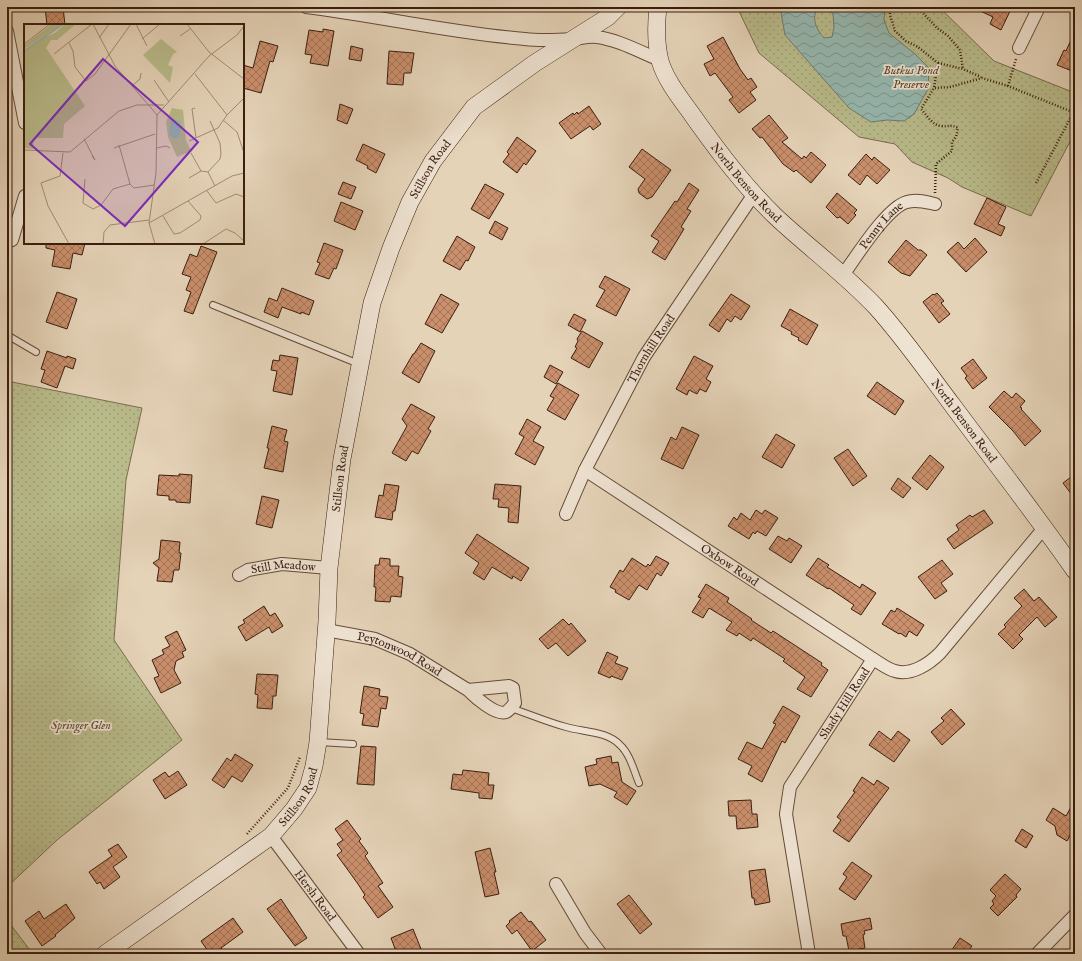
<svg xmlns="http://www.w3.org/2000/svg" width="1082" height="961" font-family="'IM FELL English',serif">
<defs>
<pattern id="park-dots" width="8" height="8" patternUnits="userSpaceOnUse"><rect width="8" height="8" fill="#b9bb8b"/><path d="M2 2h.1M6 6h.1" fill="none" stroke="#a0a077" stroke-width="1.8" stroke-linecap="round"/></pattern>
<pattern id="water-waves" width="16" height="10" patternUnits="userSpaceOnUse"><rect width="16" height="10" fill="#96b8b0"/><path d="M0 5q4-4 8 0t8 0" fill="none" stroke="#7c958e"/></pattern>
<pattern id="building-cross-hatch" width="8" height="8" patternUnits="userSpaceOnUse"><rect width="8" height="8" fill="#ca8f6c"/><path d="M0 0l8 8M0 8l8-8" fill="none" stroke="#a57457"/></pattern>
</defs>
<rect width="100%" height="100%" fill="#e5d3b8"/>
<filter id="stains"><feTurbulence type="fractalNoise" baseFrequency=".005" numOctaves="4"/><feColorMatrix values="0 0 0 0 .2 0 0 0 0 .09 0 0 0 0 .02 0 0 0 .5 -.17"/></filter>
<radialGradient id="worn" r=".72"><stop offset=".6" stop-color="#630" stop-opacity="0"/><stop offset="1" stop-color="#630" stop-opacity=".3"/></radialGradient>
<g fill="url(#park-dots)" stroke="#7a6c4c">
<polygon points="737,7 939,7 994,61 1075,93 1075,132 1031,216 962,187 948,178 912,162 895,144 859,137 759,53"/>
<polygon points="7,381 142,408 126,480 114,640 182,740 57,840 7,887"/>
<polygon points="7,920 33,954 7,954"/>
</g>
<path fill="url(#water-waves)" stroke="#727a6f" d="M780,7H818C811,18 816,29 824,38L832,37L834,27L833,14L828,9L823,7H885L884,20L889,33L915,54L929,68L928,89L914,114L904,121L887,120L871,122L849,108L785,35Z"/>
<g fill="url(#building-cross-hatch)" stroke="#3b1e0e">
<polygon points="45,7 63,7 65,25 47,25"/>
<polygon points="972,7 1012,7 1001,30 990,24 993,17"/>
<polygon points="323,29 334,31 328,66 310,63 312,55 305,54 309,30 323,32"/>
<polygon points="1075,31 1075,64 1072,71 1057,65 1064,50 1066,51"/>
<polygon points="723,37 740,69 748,80 751,78 757,87 750,92 756,100 739,113 729,100 733,97 715,73 710,76 704,64 714,59 707,46"/>
<polygon points="260,41 278,46 273,62 270,61 261,93 243,88 243,65 253,68"/>
<polygon points="351,46 363,49 361,61 349,59"/>
<polygon points="389,51 414,53 411,73 404,73 403,85 387,84"/>
<polygon points="340,104 353,109 347,124 337,120"/>
<polygon points="589,106 601,124 593,130 590,126 571,139 559,123 573,113 574,115 577,112 578,114"/>
<polygon points="769,115 788,138 782,142 802,159 804,156 806,158 811,152 826,165 811,183 796,170 794,172 783,164 762,137 760,138 752,129"/>
<polygon points="517,137 536,151 526,165 524,163 517,173 503,162 509,154 507,152"/>
<polygon points="363,144 385,154 376,173 367,168 368,166 356,160"/>
<polygon points="642,149 671,170 652,197 647,199 639,193 638,189 645,179 629,167"/>
<polygon points="866,154 872,160 874,157 890,170 877,184 867,175 860,185 848,175"/>
<polygon points="343,182 356,187 351,199 338,194"/>
<polygon points="689,183 699,190 687,209 691,211 681,227 684,229 665,260 652,252 659,241 651,236 675,201 677,202"/>
<polygon points="485,184 504,194 489,219 471,209"/>
<polygon points="837,193 857,210 854,213 856,215 848,224 840,217 837,218 826,207"/>
<polygon points="987,198 1006,207 998,224 1005,227 1001,236 974,224"/>
<polygon points="341,202 363,211 355,230 334,221"/>
<polygon points="495,221 508,228 502,240 489,233"/>
<polygon points="457,236 475,247 468,261 466,260 460,270 443,261"/>
<polygon points="975,238 987,252 966,272 947,252 958,242 964,249"/>
<polygon points="906,240 918,250 921,250 927,255 910,276 901,273 888,262"/>
<polygon points="46,243 85,243 82,255 73,253 70,269 52,266 55,250 46,248"/>
<polygon points="324,243 343,250 336,269 334,268 329,279 315,274 320,263 317,262"/>
<polygon points="201,246 217,252 193,314 184,311 191,292 186,290 191,277 182,274 190,254 197,257"/>
<polygon points="605,276 630,289 616,316 596,306 605,290 599,287"/>
<polygon points="282,288 314,301 309,315 301,312 301,314 282,307 278,318 264,312 269,298 277,301"/>
<polygon points="57,292 77,299 67,329 46,322"/>
<polygon points="937,293 944,301 941,303 950,314 939,323 923,302 933,294 934,295"/>
<polygon points="441,294 459,304 442,333 425,324"/>
<polygon points="731,294 750,306 741,320 735,316 731,322 727,319 719,332 709,325"/>
<polygon points="790,309 818,325 807,345 798,340 799,338 791,334 792,332 781,326"/>
<polygon points="574,314 586,320 580,332 568,325"/>
<polygon points="582,331 603,343 589,368 571,358 577,348 575,347 578,341 577,339"/>
<polygon points="421,343 435,351 419,383 402,373 413,354 414,354"/>
<polygon points="47,351 67,358 67,356 76,359 73,369 65,366 57,388 41,382 45,370 41,369"/>
<polygon points="280,355 298,358 292,395 273,391 277,371 271,370 273,360 279,361"/>
<polygon points="694,356 713,366 706,379 711,382 706,392 700,389 697,394 689,390 687,395 676,389"/>
<polygon points="973,359 987,378 973,389 965,378 967,376 961,368"/>
<polygon points="550,365 563,372 556,384 544,377"/>
<polygon points="877,382 904,401 895,415 867,396"/>
<polygon points="558,383 579,395 565,420 547,410 554,398 550,396"/>
<polygon points="1004,391 1012,398 1016,393 1025,401 1020,407 1022,408 1021,409 1041,431 1025,446 1013,431 989,407"/>
<polygon points="411,404 435,417 428,429 431,431 418,454 412,451 406,461 392,453 407,426 402,419"/>
<polygon points="527,419 541,427 533,441 544,447 535,465 515,454 524,437 519,434"/>
<polygon points="272,426 287,430 284,441 288,442 283,472 264,468 269,448 267,448"/>
<polygon points="682,427 699,435 683,469 661,459 671,437 676,440"/>
<polygon points="776,434 795,445 782,468 762,457"/>
<polygon points="848,449 867,476 853,486 834,458"/>
<polygon points="930,455 944,467 927,490 912,478"/>
<polygon points="179,474 192,475 190,503 176,502 176,500 169,500 169,496 157,495 159,475 179,476"/>
<polygon points="1075,474 1075,499 1063,483"/>
<polygon points="898,478 911,488 903,498 891,489"/>
<polygon points="385,484 399,486 395,511 393,511 392,520 375,517 379,495 383,496"/>
<polygon points="495,484 521,486 518,523 508,522 509,508 498,507 499,499 493,499"/>
<polygon points="262,496 279,500 272,528 256,524"/>
<polygon points="756,510 762,514 765,510 778,518 766,536 757,531 755,534 753,532 749,539 728,526 734,517 737,520 741,513 750,520"/>
<polygon points="984,510 993,523 954,549 947,539 959,530 956,525 970,515 972,517"/>
<polygon points="477,534 529,568 521,581 513,576 512,579 492,567 484,580 473,573 479,563 465,553"/>
<polygon points="778,536 787,541 789,538 802,546 791,563 769,549"/>
<polygon points="161,540 180,542 179,553 181,553 179,570 174,570 172,582 157,581 159,568 153,563 159,559"/>
<polygon points="656,556 669,563 661,576 657,573 647,590 639,585 629,600 615,592 616,590 610,587 620,570 623,572 632,558 646,567 648,564 650,566"/>
<polygon points="380,558 390,559 390,566 399,566 398,576 403,577 401,597 391,596 390,602 375,601 376,587 374,587 375,565 379,565"/>
<polygon points="818,558 829,565 827,567 860,588 862,584 876,593 861,615 851,609 854,605 829,588 828,589 806,575"/>
<polygon points="942,560 953,574 941,583 947,591 935,599 918,577"/>
<polygon points="706,584 729,598 727,602 752,619 751,620 771,633 773,631 822,663 821,665 828,670 811,697 797,689 805,677 783,661 785,659 753,638 751,641 739,633 737,636 726,630 732,622 709,608 703,618 692,612 701,598 698,597"/>
<polygon points="1024,589 1034,601 1039,597 1057,617 1045,627 1037,617 1019,635 1023,639 1013,649 998,634 1006,627 1004,625 1022,606 1014,598"/>
<polygon points="264,606 270,616 275,613 283,626 272,633 269,627 246,641 238,627 245,623 243,620"/>
<polygon points="897,608 924,625 917,636 909,631 906,637 900,633 899,634 882,624 891,610 895,612"/>
<polygon points="563,619 569,625 571,623 586,641 568,656 556,643 548,649 539,639"/>
<polygon points="177,631 186,650 182,652 184,657 176,661 174,670 181,683 161,693 154,678 159,676 152,660 164,654 162,650 170,646 165,637"/>
<polygon points="607,652 618,657 615,663 628,668 622,680 611,676 610,678 598,673"/>
<polygon points="257,674 278,675 276,696 273,696 272,709 257,708 258,695 255,694"/>
<polygon points="364,686 380,689 379,696 388,697 386,709 381,708 378,727 362,725 364,714 360,713"/>
<polygon points="783,706 800,716 785,743 782,741 762,782 748,774 752,766 738,759 747,742 762,749 776,724 773,723"/>
<polygon points="951,709 965,724 942,745 931,732 944,721 941,718"/>
<polygon points="879,731 891,740 898,731 910,740 894,762 869,745"/>
<polygon points="361,746 376,747 374,785 357,784"/>
<polygon points="235,754 253,765 242,782 232,776 224,788 212,780 227,758 231,761"/>
<polygon points="611,756 612,763 618,762 622,782 636,791 627,805 614,797 617,792 600,784 589,786 585,767 597,764 596,759"/>
<polygon points="463,770 489,773 488,785 494,785 492,799 479,798 479,793 451,789 453,774 462,775"/>
<polygon points="178,771 187,785 165,799 153,780 165,772 169,777"/>
<polygon points="862,777 874,785 877,780 889,788 849,842 833,831 841,820 837,817 855,792 853,791"/>
<polygon points="751,800 752,814 757,814 758,827 737,829 736,816 729,816 728,801"/>
<polygon points="1075,800 1075,827 1067,841 1057,835 1055,826 1046,820 1053,808 1066,816"/>
<polygon points="347,820 361,839 359,841 368,853 365,856 383,883 378,886 393,907 378,918 363,897 365,895 358,884 337,855 342,851 337,844 343,840 335,829"/>
<polygon points="1022,829 1033,836 1026,848 1015,841"/>
<polygon points="118,844 127,857 113,867 120,877 104,889 100,882 97,884 89,872 112,856 108,850"/>
<polygon points="490,848 496,872 494,872 499,894 485,897 475,852"/>
<polygon points="852,862 872,876 855,900 839,889 847,877 843,874"/>
<polygon points="765,869 770,902 755,905 754,898 752,898 749,871"/>
<polygon points="1005,874 1021,889 1016,895 1017,897 998,916 990,908 994,904 992,901 996,896 990,890"/>
<polygon points="629,895 652,924 640,934 617,904"/>
<polygon points="281,899 307,938 295,946 267,909"/>
<polygon points="66,904 75,918 55,935 56,936 42,946 25,921 39,911 44,919"/>
<polygon points="521,912 529,922 531,921 546,940 532,951 517,930 512,934 506,926 510,922 509,921"/>
<polygon points="233,918 243,932 221,948 226,954 210,954 201,941"/>
<polygon points="870,918 872,929 864,931 865,934 863,935 865,948 849,951 846,936 843,936 841,924"/>
<polygon points="413,929 423,954 397,954 391,938"/>
<polygon points="960,938 972,946 966,954 949,954"/>
</g>
<g fill="none" stroke-linecap="round" stroke-linejoin="round">
<g stroke="#664b38" stroke-width="8">
<g id="lane">
<polyline points="213,305 359,364"/>
<polyline points="7,335 36,352"/>
<path d="M511,708C529,714 547,722 566,727C583,732 607,731 620,745C630,754 634,771 639,783"/>
<polyline points="319,742 353,744"/>
</g>
</g>
<g stroke="#664b38" stroke-width="14">
<g id="street">
<path d="M306,7C379,16 451,33 525,39C541,41 558,40 573,39C582,38 589,36 597,37C619,40 640,52 660,60"/>
<polyline points="7,31 25,123"/>
<polyline points="1019,48 1039,7"/>
<polyline points="7,242 12,240 25,196"/>
<path id="s1" d="M843,275C856,257 887,207 907,202C916,199 926,202 935,204"/>
<path id="s2" d="M585,470L873,659"/>
<path id="s3" d="M566,514L585,470L644,357L754,194"/>
<path id="s4" d="M239,575L248,570L282,564L329,568"/>
<path id="s5" d="M326,630L375,639L410,654L468,690L509,686L513,688L515,703C513,705 510,710 506,712C496,716 475,697 468,690"/>
<path id="s6" d="M271,836L359,954"/>
<polyline points="556,884 585,933 601,954"/>
<path id="s7" d="M809,954L786,814L790,787L873,659C880,663 887,669 895,671C911,676 929,664 940,653L1044,528"/>
<polyline points="1037,954 1075,915"/>
</g>
</g>
<g stroke="#3b1e0e" stroke-width="18">
<g id="secondary">
<path id="s8" d="M658,7C656,24 656,44 660,61C666,81 681,99 693,116C718,151 744,186 775,216C808,247 845,274 876,307C904,338 928,373 953,406C994,461 1036,515 1075,571"/>
<path id="s9" d="M105,954L271,836L294,809L308,788L314,766L318,742L327,621L329,568L342,459L372,303L391,248L410,202L433,161L474,107L535,63L608,17L618,7"/>
</g>
</g>
<g stroke="#3b1e0e" stroke-width="2.5" stroke-dasharray="1 2" stroke-linecap="butt">
<polyline points="890,7 890,15 895,31 906,41 918,47 938,63 934,88"/>
<polyline points="917,7 937,28 948,36 960,50 963,69"/>
<polyline points="938,63 963,69 981,77"/>
<polyline points="1008,86 1016,59"/>
<polyline points="1036,183 1073,113"/>
<path d="M935,193L936,164L952,151V142L956,137L958,128C951,124 948,127 941,126C932,125 927,115 921,109L934,88L950,87L982,78L1008,86L1075,113"/>
<polyline points="247,834 288,788 300,757"/>
</g>
<use href="#lane" stroke="#eee2d1" stroke-width="6"/>
<use href="#street" stroke="#eee2d1" stroke-width="12"/>
<use href="#secondary" stroke="#eee2d1" stroke-width="17"/>
</g>
<g text-anchor="middle" stroke-width="3.5" stroke-linejoin="round" paint-order="stroke">
<g font-size="12" font-style="italic" fill="#5a452d" stroke="#eee2d1">
<text x="911" y="74">Butkus Pond<tspan x="911" dy="14">Preserve</tspan></text>
<text x="81" y="729">Springer Glen</text>
</g>
<g font-size="12" fill="#3b1e0e" stroke="#eee2d1">
<text dy="4" stroke="none"><textPath href="#s9" startOffset="901">Stillson Road</textPath></text>
<text dy="4" stroke="none"><textPath href="#s8" startOffset="204">North Benson Road</textPath></text>
<text dy="4" stroke="none"><textPath href="#s1" startOffset="63">Penny Lane</textPath></text>
<text dy="4" stroke="none"><textPath href="#s3" startOffset="186">Thornhill Road</textPath></text>
<text dy="4" stroke="none"><textPath href="#s8" startOffset="528">North Benson Road</textPath></text>
<text dy="4" stroke="none"><textPath href="#s9" startOffset="576">Stillson Road</textPath></text>
<text dy="4" stroke="none"><textPath href="#s2" startOffset="173">Oxbow Road</textPath></text>
<text dy="4" stroke="none"><textPath href="#s4" startOffset="46">Still Meadow</textPath></text>
<text dy="4" stroke="none"><textPath href="#s5" startOffset="78">Peytonwood Road</textPath></text>
<text dy="4" stroke="none"><textPath href="#s7" startOffset="269">Shady Hill Road</textPath></text>
<text dy="4" stroke="none"><textPath href="#s9" startOffset="252">Stillson Road</textPath></text>
<text dy="4" stroke="none"><textPath href="#s6" startOffset="74">Hersh Road</textPath></text>
</g>
</g>
<g transform="translate(24 24)">
<rect width="220" height="220" fill="#e5d3b8"/>
<path d="M137,15L153,28L149,30L144,41L149,43L146,59L119,31Z" fill="#b9bb8b"/>
<path d="M28,0H38L0,25V21ZM41,0H52L33,16H27L22,24L61,82L40,100L39,114H10L9,125L0,124V28L16,15L31,9ZM148,84L159,86L162,116L167,127L153,133L144,113L142,98Z" fill="#b9bb8b"/>
<path d="M147,95L157,97L156,112L151,115L145,110Z" fill="#96b8b0"/>
<path fill="none" stroke="#96b8b0" stroke-width="2" d="M0,27L39,0"/>
<path fill="none" stroke="#a18b74" stroke-width="1" d="M69,0L91,42L133,91M112,0L123,22M163,0L185,28L220,55M156,12L166,5M75,14L85,0M118,15L136,0M45,19L49,27L51,43L62,57L71,50L107,0M0,20L26,0M30,30L68,0M171,50L203,91M130,56L145,78M108,62L116,55L117,49M171,84L168,85L172,114M199,96L213,108M213,108L220,129M60,115L71,136L68,132M165,117L194,104L203,91L220,74M95,121L106,160M90,124L131,110M133,124L142,122L146,124M0,126L46,128L95,87L113,81H140M39,129L36,152L17,159L24,182L45,220M167,129L177,147L184,148M184,148L196,135L197,130L196,119L186,97M184,148L191,162M165,154L177,147M61,155L59,179L69,185L77,181L89,165L106,160L110,164L130,161M183,167L192,179L212,170L220,173M139,192L150,210L156,209L176,196L177,192L164,177M125,199L208,152L220,149M79,220L80,208L86,201L125,196M131,220L125,199L132,149L133,91L185,32L213,11L220,2M179,220L202,205L211,209L220,217"/>
<path fill="#7b2cbf" fill-opacity="0.15" stroke="#7b2cbf" stroke-width="2" d="M79,35L174,118L101,202L6,120Z"/>
<rect width="220" height="220" fill="none" stroke="#3b1e0e" stroke-width="2"/>
</g>
<rect width="1082" height="961" fill="none" stroke="#e5d3b8" stroke-width="24"/>
<rect x="8" y="8" width="1066" height="945" fill="none" stroke="#3b1e0e" stroke-width="2"/>
<rect x="12" y="12" width="1058" height="937" fill="none" stroke="#3b1e0e"/>
<rect width="100%" height="100%" filter="url(#stains)"/>
<rect width="100%" height="100%" fill="url(#worn)"/>
</svg>
